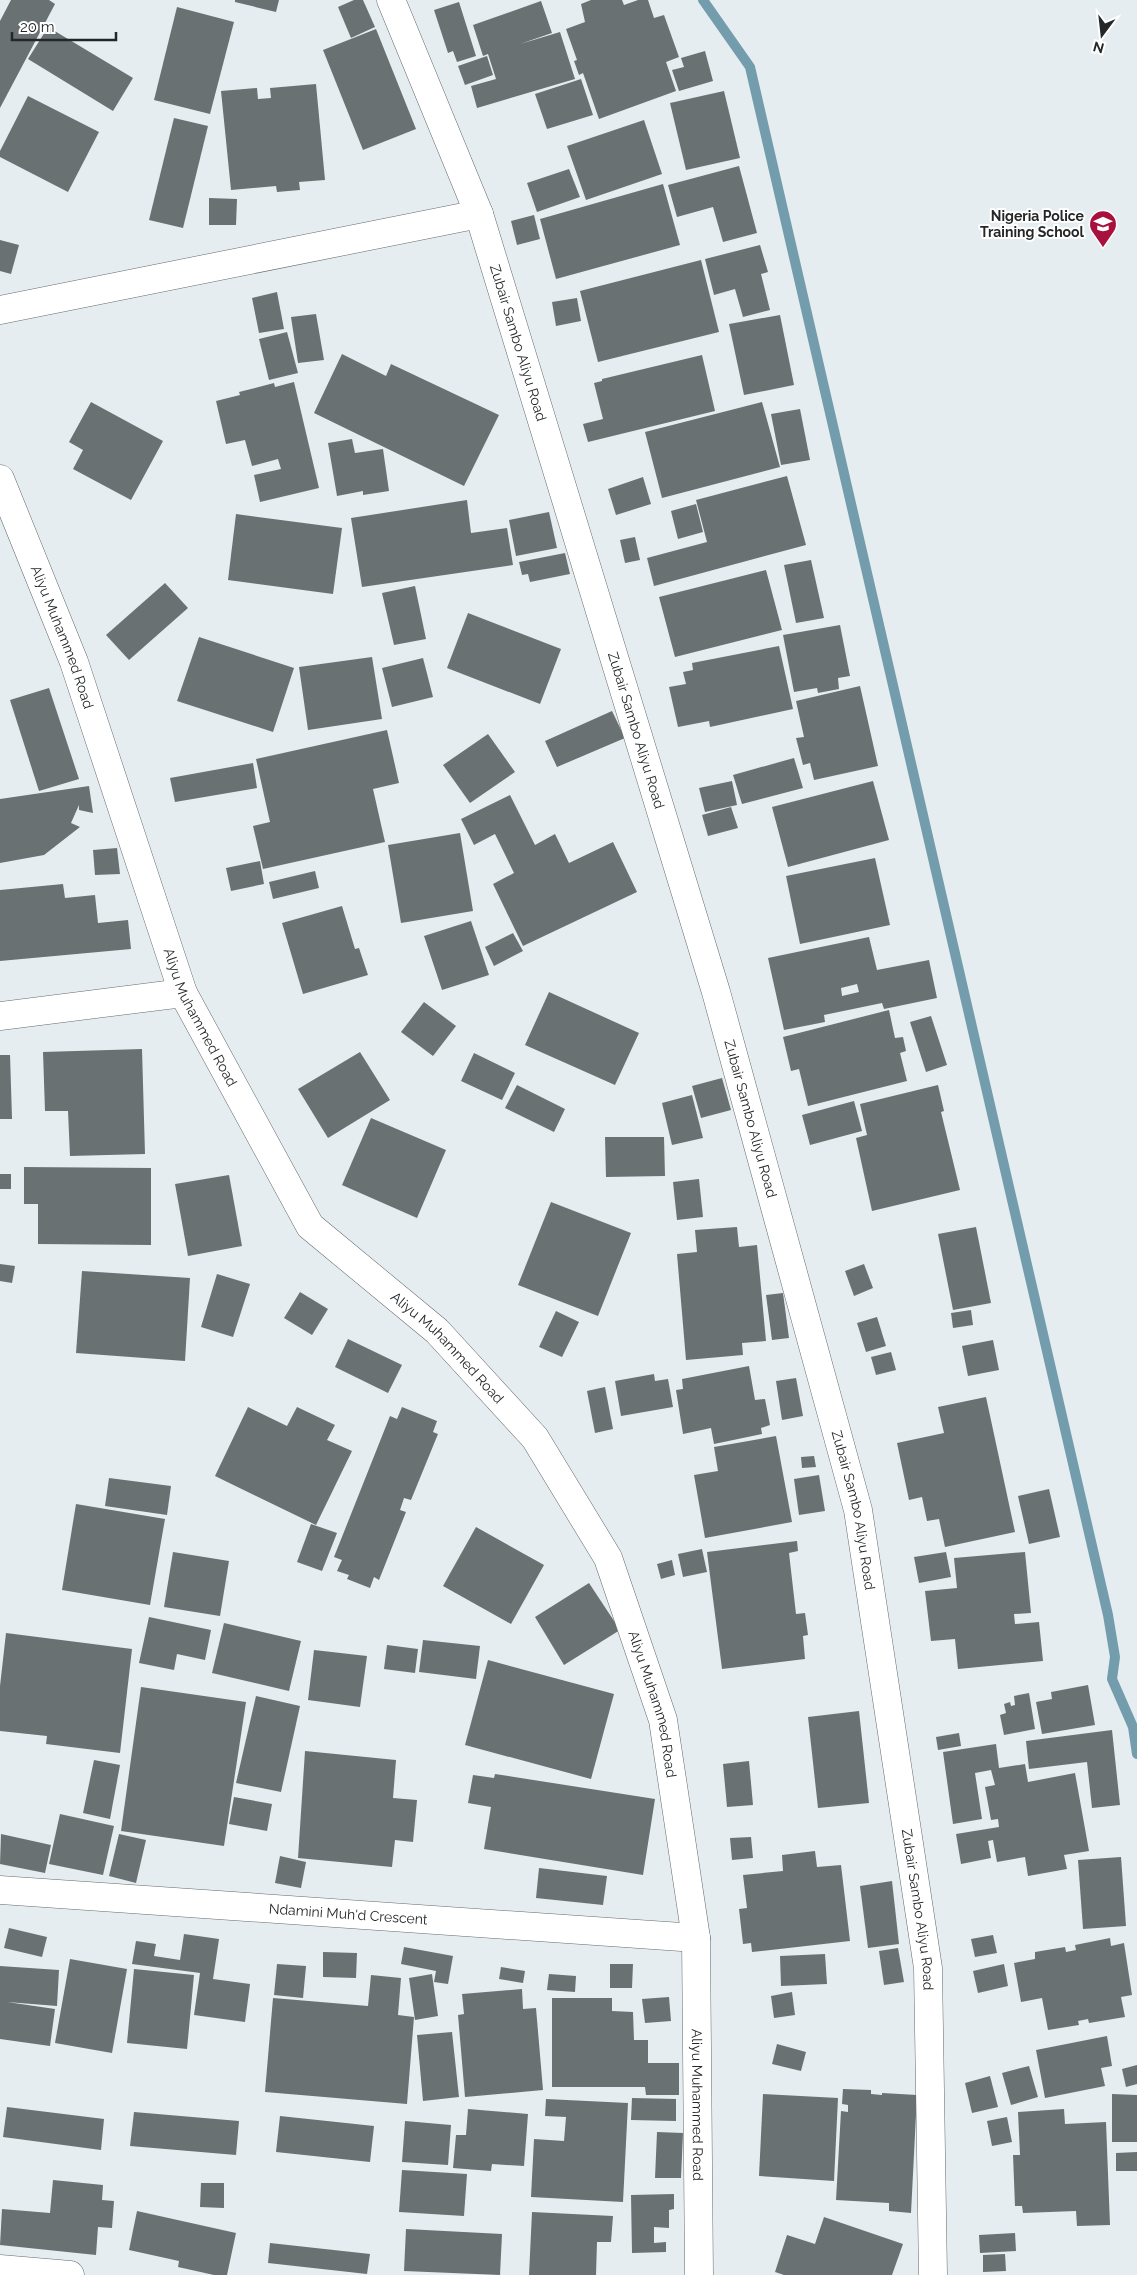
<svg xmlns="http://www.w3.org/2000/svg" width="1137" height="2275" font-family="Raleway,sans-serif">
<rect width="100%" height="100%" fill="#e6edf0"/>
<g fill="none" stroke-linecap="round" stroke-linejoin="round">
<polyline stroke="#739dad" stroke-width="10" points="703,0 750,67 1108,1615 1115,1657 1112,1679 1133,1727 1137,1754"/>
</g>
<g fill="#6a7173" fill-rule="evenodd">
<polygon points="11,0 49,0 55,4 0,108 0,21"/>
<polygon points="235,0 279,0 276,12 235,2"/>
<polygon points="354,0 363,0 375,27 351,38 338,7"/>
<polygon points="591,0 622,0 624,5 638,0 648,0 654,18 664,15 679,57 666,62 676,91 599,119 583,73 579,75 574,61 577,60 566,29 585,22 581,4"/>
<polygon points="541,1 552,33 520,44 560,32 575,79 477,108 471,86 496,79 488,54 483,56 473,25"/>
<polygon points="459,2 476,56 457,62 453,51 448,53 434,10"/>
<polygon points="177,7 234,22 210,114 154,100"/>
<polygon points="48,27 133,78 113,111 28,59"/>
<polygon points="376,29 416,129 363,150 323,50"/>
<polygon points="705,51 713,81 679,91 672,70 684,67 681,58"/>
<polygon points="487,56 493,75 465,85 458,66"/>
<polygon points="581,79 593,115 547,129 535,94"/>
<polygon points="316,84 325,180 299,182 300,190 277,192 276,186 231,190 221,91 257,88 258,99 271,98 270,88"/>
<polygon points="724,91 740,158 686,170 670,103"/>
<polygon points="28,96 99,132 68,192 0,157 0,151"/>
<polygon points="174,118 208,126 183,228 149,220"/>
<polygon points="644,120 662,174 586,200 567,146"/>
<polygon points="739,166 757,233 723,242 713,207 677,217 668,185"/>
<polygon points="569,169 580,197 537,212 527,183"/>
<polygon points="663,184 680,245 556,279 540,219"/>
<polygon points="209,198 237,199 236,225 209,225"/>
<polygon points="534,215 540,239 517,245 511,221"/>
<polygon points="0,240 19,245 11,274 0,271"/>
<polygon points="760,245 768,272 761,274 770,310 743,317 735,289 714,295 705,259"/>
<polygon points="701,260 719,332 598,362 580,291"/>
<polygon points="277,292 284,329 259,333 252,298"/>
<polygon points="577,298 581,321 556,326 552,302"/>
<polygon points="316,314 324,360 298,363 291,317"/>
<polygon points="780,315 794,385 744,395 729,324"/>
<polygon points="287,332 298,373 269,380 259,339"/>
<polygon points="342,354 386,376 391,364 499,415 464,486 314,413"/>
<polygon points="702,355 715,411 588,442 583,424 603,419 594,383 602,381 602,379"/>
<polygon points="294,382 319,488 260,502 254,475 281,469 278,459 252,466 245,440 226,444 216,401 240,395 239,392 274,383 275,387"/>
<polygon points="91,402 163,441 131,500 73,469 83,450 69,442"/>
<polygon points="762,402 780,467 662,498 645,432"/>
<polygon points="800,409 810,460 781,465 771,414"/>
<polygon points="352,439 355,453 383,449 389,491 363,495 363,491 337,496 328,443"/>
<polygon points="787,476 806,545 654,586 647,558 707,542 696,500"/>
<polygon points="643,477 651,504 616,515 608,489"/>
<polygon points="467,500 471,533 507,528 513,565 362,587 351,518"/>
<polygon points="696,504 703,532 678,539 671,511"/>
<polygon points="549,512 557,548 516,556 509,520"/>
<polygon points="236,514 342,528 333,594 228,580"/>
<polygon points="635,537 640,560 625,563 620,540"/>
<polygon points="565,553 570,574 530,582 528,574 522,575 519,562"/>
<polygon points="811,560 824,618 796,623 784,565"/>
<polygon points="766,570 782,630 675,657 659,597"/>
<polygon points="165,583 188,608 129,660 106,635"/>
<polygon points="415,586 426,639 394,645 382,593"/>
<polygon points="468,613 561,649 540,704 447,668"/>
<polygon points="840,625 850,676 838,678 839,689 818,693 817,688 794,692 783,635"/>
<polygon points="199,637 294,668 273,732 177,701"/>
<polygon points="779,646 793,709 710,727 709,721 678,727 669,687 686,684 683,672 693,670 692,663"/>
<polygon points="372,657 382,719 308,730 299,667"/>
<polygon points="423,658 433,697 392,707 382,668"/>
<polygon points="860,686 878,766 814,780 810,763 803,765 796,738 804,737 796,701"/>
<polygon points="49,688 79,779 39,791 10,700"/>
<polygon points="612,711 625,738 557,767 545,741"/>
<polygon points="387,730 399,783 373,789 385,842 263,869 253,826 270,822 256,759"/>
<polygon points="488,734 515,772 470,803 443,765"/>
<polygon points="794,758 803,788 742,804 733,775"/>
<polygon points="253,763 257,788 175,802 170,778"/>
<polygon points="732,781 737,805 705,812 699,788"/>
<polygon points="873,781 889,840 788,867 772,807"/>
<polygon points="89,786 93,813 79,810 79,805 71,823 80,827 44,855 0,863 0,799"/>
<polygon points="510,795 535,845 555,834 569,863 613,842 637,892 523,946 493,884 514,873 495,834 474,845 461,819"/>
<polygon points="731,807 738,828 708,836 702,815"/>
<polygon points="460,833 473,911 401,923 388,845"/>
<polygon points="117,848 120,874 95,875 93,850"/>
<polygon points="875,858 890,925 800,944 786,876"/>
<polygon points="260,861 264,884 231,891 226,868"/>
<polygon points="315,871 319,888 273,899 269,882"/>
<polygon points="63,884 65,898 95,895 98,923 128,920 131,949 0,961 0,890"/>
<polygon points="342,906 355,949 359,948 368,975 303,994 282,923"/>
<polygon points="471,921 489,975 442,990 424,936"/>
<polygon points="513,933 523,951 494,966 485,947"/>
<path d="M869,937L877,970L929,960L937,998L884,1009L882,1003L824,1015L825,1022L784,1030L768,958ZM857,984L859,992L842,996L841,988Z"/>
<polygon points="549,992 639,1033 615,1085 525,1045"/>
<polygon points="424,1002 456,1026 433,1056 401,1032"/>
<polygon points="889,1010 895,1038 903,1037 906,1051 900,1053 907,1081 808,1106 799,1069 791,1071 783,1037"/>
<polygon points="931,1016 947,1065 926,1072 910,1022"/>
<polygon points="142,1049 145,1154 70,1156 68,1111 45,1111 43,1052"/>
<polygon points="360,1052 390,1100 328,1138 298,1089"/>
<polygon points="474,1053 515,1073 502,1100 461,1081"/>
<polygon points="0,1055 10,1055 12,1119 0,1119"/>
<polygon points="722,1078 731,1110 701,1118 692,1086"/>
<polygon points="517,1085 565,1109 554,1132 505,1108"/>
<polygon points="938,1085 944,1111 941,1112 960,1190 872,1211 856,1138 867,1135 860,1104"/>
<polygon points="692,1095 703,1138 672,1145 662,1103"/>
<polygon points="854,1101 862,1131 810,1145 802,1115"/>
<polygon points="371,1118 446,1150 417,1218 342,1185"/>
<polygon points="605,1137 664,1137 665,1176 606,1177"/>
<polygon points="24,1167 151,1168 151,1245 38,1244 38,1204 24,1204"/>
<rect x="0" y="1174" width="11" height="15"/>
<polygon points="229,1175 242,1246 188,1256 175,1184"/>
<polygon points="699,1179 703,1217 677,1220 673,1182"/>
<polygon points="551,1202 631,1233 598,1316 518,1285"/>
<polygon points="737,1227 739,1247 757,1245 766,1341 742,1343 743,1355 686,1360 677,1254 697,1252 695,1230"/>
<polygon points="976,1227 991,1303 953,1310 938,1234"/>
<polygon points="0,1264 15,1266 12,1283 0,1281"/>
<polygon points="864,1264 873,1288 854,1296 845,1271"/>
<polygon points="82,1271 190,1278 185,1361 76,1353"/>
<polygon points="217,1274 250,1284 233,1337 201,1327"/>
<polygon points="300,1292 328,1309 312,1335 284,1318"/>
<polygon points="783,1293 789,1338 772,1340 766,1295"/>
<polygon points="971,1310 973,1325 953,1328 951,1313"/>
<polygon points="556,1311 579,1322 562,1357 539,1347"/>
<polygon points="877,1317 886,1346 866,1352 857,1323"/>
<polygon points="348,1339 402,1365 388,1393 335,1367"/>
<polygon points="993,1340 999,1370 968,1376 962,1346"/>
<polygon points="891,1352 896,1370 876,1375 871,1357"/>
<polygon points="749,1366 755,1400 765,1399 770,1425 761,1428 762,1434 714,1444 711,1428 683,1434 676,1390 683,1389 682,1379"/>
<polygon points="654,1374 655,1381 668,1379 673,1407 621,1416 615,1381"/>
<polygon points="796,1378 803,1416 782,1420 776,1381"/>
<polygon points="605,1387 613,1429 595,1433 587,1391"/>
<polygon points="986,1397 1015,1532 945,1547 939,1519 927,1521 922,1497 909,1500 897,1443 944,1433 938,1407"/>
<polygon points="248,1407 287,1426 297,1407 335,1425 327,1440 352,1451 316,1525 215,1476"/>
<polygon points="402,1407 437,1421 433,1432 438,1434 411,1500 404,1498 400,1510 406,1512 379,1580 374,1577 370,1588 347,1579 349,1575 337,1571 342,1560 334,1557 390,1416 397,1419"/>
<polygon points="776,1436 792,1522 705,1538 694,1475 718,1471 714,1447"/>
<polygon points="814,1456 816,1467 802,1468 801,1457"/>
<polygon points="819,1475 825,1511 799,1515 794,1479"/>
<polygon points="109,1478 171,1486 167,1515 105,1506"/>
<polygon points="1049,1489 1060,1537 1029,1544 1018,1496"/>
<polygon points="76,1504 165,1519 150,1605 62,1590"/>
<polygon points="311,1524 337,1533 322,1571 297,1562"/>
<polygon points="476,1527 544,1565 511,1624 443,1586"/>
<polygon points="797,1541 798,1551 789,1553 796,1614 805,1613 808,1635 803,1636 805,1659 722,1669 707,1552"/>
<polygon points="702,1549 707,1572 683,1577 678,1554"/>
<polygon points="173,1552 229,1561 220,1616 164,1607"/>
<polygon points="946,1552 951,1577 919,1583 914,1557"/>
<polygon points="1025,1552 1031,1613 1014,1614 1015,1624 1039,1622 1043,1661 958,1669 955,1639 931,1641 925,1591 957,1588 954,1558"/>
<polygon points="672,1560 675,1575 661,1579 657,1564"/>
<polygon points="589,1583 620,1630 564,1665 535,1617"/>
<polygon points="149,1617 211,1630 205,1660 177,1654 174,1670 139,1663"/>
<polygon points="224,1623 301,1641 289,1691 212,1673"/>
<polygon points="6,1633 132,1649 120,1753 46,1744 47,1736 0,1731 0,1686"/>
<polygon points="423,1640 480,1646 476,1679 419,1672"/>
<polygon points="387,1645 418,1649 415,1673 384,1669"/>
<polygon points="314,1650 367,1656 360,1707 308,1700"/>
<polygon points="488,1660 614,1694 591,1779 465,1745"/>
<polygon points="1088,1685 1095,1725 1042,1734 1036,1702 1052,1699 1051,1692"/>
<polygon points="141,1687 246,1702 224,1846 121,1831"/>
<polygon points="1029,1693 1035,1729 1004,1735 1000,1715 1006,1713 1004,1704 1010,1702 1011,1706 1015,1705 1014,1696"/>
<polygon points="256,1696 300,1706 281,1792 236,1783"/>
<polygon points="859,1711 869,1803 818,1808 808,1717"/>
<polygon points="1112,1730 1120,1805 1092,1808 1087,1762 1029,1769 1026,1741"/>
<polygon points="959,1733 961,1746 938,1750 936,1737"/>
<polygon points="996,1744 999,1768 1025,1764 1028,1782 1075,1773 1089,1851 1064,1855 1067,1869 1028,1876 1025,1857 997,1862 993,1840 988,1841 991,1858 961,1864 956,1834 999,1827 998,1819 991,1820 985,1787 995,1785 991,1770 975,1773 982,1819 953,1824 943,1752"/>
<polygon points="305,1751 396,1760 393,1798 417,1800 413,1842 395,1840 392,1867 298,1858"/>
<polygon points="94,1760 120,1765 110,1819 83,1813"/>
<polygon points="749,1761 753,1805 727,1807 723,1764"/>
<polygon points="495,1774 655,1799 643,1875 484,1849 491,1807 468,1803 473,1775 494,1778"/>
<polygon points="234,1797 272,1804 267,1831 229,1824"/>
<polygon points="60,1814 114,1826 103,1875 49,1864"/>
<polygon points="1,1834 51,1845 45,1873 0,1864"/>
<polygon points="119,1834 146,1840 136,1883 109,1876"/>
<polygon points="751,1837 753,1858 732,1860 730,1838"/>
<polygon points="815,1851 817,1867 841,1865 850,1941 752,1952 751,1943 743,1944 739,1909 747,1908 743,1875 783,1871 782,1855"/>
<polygon points="280,1856 306,1862 301,1888 275,1883"/>
<polygon points="1121,1857 1126,1926 1083,1929 1078,1860"/>
<polygon points="539,1868 607,1876 603,1905 536,1898"/>
<polygon points="892,1881 899,1944 868,1948 860,1886"/>
<polygon points="9,1928 47,1937 42,1957 4,1948"/>
<polygon points="184,1934 219,1939 213,1979 250,1984 245,2022 194,2015 200,1973 132,1964 136,1941 156,1944 154,1956 180,1960"/>
<polygon points="993,1935 997,1953 975,1957 971,1939"/>
<polygon points="1110,1938 1111,1946 1124,1943 1132,1995 1121,1997 1125,2017 1089,2023 1088,2019 1078,2021 1079,2025 1048,2030 1042,1998 1021,2002 1014,1963 1035,1959 1035,1952 1065,1947 1066,1952 1076,1950 1075,1945"/>
<polygon points="404,1947 453,1956 448,1984 434,1982 436,1971 401,1964"/>
<polygon points="898,1948 904,1982 884,1985 879,1951"/>
<polygon points="323,1952 357,1953 356,1978 323,1977"/>
<polygon points="825,1954 827,1984 781,1986 780,1956"/>
<polygon points="70,1959 127,1969 112,2053 55,2043"/>
<polygon points="277,1964 306,1966 303,1998 274,1995"/>
<polygon points="610,1964 633,1964 632,1988 610,1988"/>
<polygon points="1004,1964 1008,1986 978,1993 973,1971"/>
<polygon points="0,1966 59,1970 57,2006 7,2002 55,2009 50,2046 0,2039"/>
<polygon points="501,1967 525,1971 523,1983 499,1979"/>
<polygon points="134,1969 194,1975 187,2049 127,2043"/>
<polygon points="432,1974 438,2016 415,2020 409,1978"/>
<polygon points="549,1974 576,1976 575,1992 547,1990"/>
<polygon points="371,1975 401,1978 398,2015 414,2017 407,2104 265,2092 273,1998 368,2006"/>
<polygon points="522,1989 523,2009 536,2008 543,2090 465,2097 458,2015 464,2014 462,1994"/>
<polygon points="792,1992 795,2015 774,2018 771,1996"/>
<polygon points="669,1997 671,2021 645,2023 642,1999"/>
<polygon points="552,1998 612,1998 612,2011 633,2012 634,2040 648,2040 648,2063 679,2063 679,2095 646,2095 645,2087 552,2087"/>
<polygon points="452,2032 459,2097 423,2101 417,2035"/>
<polygon points="1107,2036 1112,2066 1101,2068 1105,2086 1045,2098 1036,2050"/>
<polygon points="777,2044 806,2052 801,2071 772,2064"/>
<polygon points="1137,2065 1137,2084 1126,2087 1122,2069"/>
<polygon points="1029,2066 1038,2097 1011,2105 1002,2073"/>
<polygon points="990,2076 998,2107 972,2113 965,2083"/>
<polygon points="843,2089 871,2090 871,2094 882,2095 882,2093 917,2095 911,2213 889,2211 889,2203 836,2200 841,2111 848,2112 848,2105 842,2104"/>
<polygon points="763,2094 838,2098 834,2181 759,2176"/>
<polygon points="1112,2094 1137,2095 1137,2142 1112,2142"/>
<polygon points="632,2098 676,2099 676,2121 631,2120"/>
<polygon points="546,2099 628,2103 623,2202 531,2197 534,2139 564,2141 566,2117 545,2116"/>
<polygon points="7,2107 104,2119 101,2150 3,2137"/>
<polygon points="468,2109 528,2114 524,2166 492,2164 491,2171 453,2168 456,2135 466,2135"/>
<polygon points="1064,2109 1065,2124 1106,2122 1110,2225 1077,2226 1076,2211 1023,2213 1022,2206 1015,2206 1013,2155 1020,2155 1018,2112"/>
<polygon points="134,2112 239,2121 236,2155 130,2146"/>
<polygon points="280,2116 374,2126 370,2162 276,2152"/>
<polygon points="1007,2117 1012,2142 992,2146 987,2121"/>
<polygon points="405,2121 451,2125 448,2165 402,2162"/>
<polygon points="657,2132 683,2133 681,2178 655,2178"/>
<polygon points="1137,2152 1137,2171 1116,2171 1116,2153"/>
<polygon points="402,2170 467,2174 464,2216 399,2212"/>
<polygon points="53,2180 103,2185 102,2200 114,2201 112,2228 98,2227 96,2255 0,2245 2,2209 50,2213"/>
<polygon points="201,2183 224,2183 224,2208 200,2207"/>
<polygon points="674,2194 674,2209 669,2210 669,2228 654,2227 654,2243 666,2242 666,2252 632,2253 631,2195"/>
<polygon points="137,2211 236,2233 227,2275 214,2275 178,2267 179,2261 129,2250"/>
<polygon points="532,2212 613,2216 611,2242 597,2242 596,2275 529,2275"/>
<polygon points="824,2217 903,2244 892,2275 784,2275 775,2272 787,2235 815,2244"/>
<polygon points="406,2229 502,2234 500,2275 404,2271"/>
<polygon points="1015,2233 1016,2251 980,2253 979,2235"/>
<polygon points="270,2243 370,2254 367,2274 268,2263"/>
<polygon points="1005,2254 1006,2271 983,2272 983,2255"/>
</g>
<g fill="none" stroke-linecap="round" stroke-linejoin="round">
<g stroke="#656b6e" stroke-width="29">
<g id="minor">
<path id="s1" d="M391,0L479,214L716,992L858,1510L928,1968L933,2275"/>
<polyline points="0,310 479,214"/>
<path id="s2" d="M0,479L74,662L183,993L310,1226L437,1331L535,1438L608,1558L663,1720L696,1938L699,2275"/>
<polyline points="0,1016 183,993"/>
<path id="s3" d="M0,1890L696,1938"/>
<polyline points="0,2269 70,2275"/>
</g>
</g>
<use href="#minor" stroke="#fff" stroke-width="28"/>
</g>
<defs>
<g id="university-pin" transform="scale(1.4375)"><path d="M0 17L-7.5 6A9.5 9.5 0 1 1 7.5 6Z" fill="#a8103d" stroke="#fff"/><path d="M0-5L7-2L0 1L-7-2ZM-4 1L0 2.5L4 1V4Q0 6-4 4Z" fill="#fff"/></g>
</defs>
<g fill-rule="evenodd">
<use href="#university-pin" x="1103" y="224"/>
</g>
<g text-anchor="middle" stroke-width="4" stroke-linejoin="round" paint-order="stroke">
<g font-size="14" font-weight="bold" fill="#242728" stroke="#fff" text-anchor="end">
<text x="1084" y="221">Nigeria Police<tspan x="1084" dy="16">Training School</tspan></text>
</g>
<g font-size="14" fill="#242728" stroke="#fff">
<text dy="5" stroke="none"><textPath href="#s1" startOffset="366">Zubair Sambo Aliyu Road</textPath></text>
<text dy="5" stroke="none"><textPath href="#s2" startOffset="170">Aliyu Muhammed Road</textPath></text>
<text dy="5" stroke="none"><textPath href="#s1" startOffset="771">Zubair Sambo Aliyu Road</textPath></text>
<text dy="5" stroke="none"><textPath href="#s2" startOffset="575">Aliyu Muhammed Road</textPath></text>
<text dy="5" stroke="none"><textPath href="#s1" startOffset="1176">Zubair Sambo Aliyu Road</textPath></text>
<text dy="5" stroke="none"><textPath href="#s2" startOffset="995">Aliyu Muhammed Road</textPath></text>
<text dy="5" stroke="none"><textPath href="#s1" startOffset="1581">Zubair Sambo Aliyu Road</textPath></text>
<text dy="5" stroke="none"><textPath href="#s2" startOffset="1415">Aliyu Muhammed Road</textPath></text>
<text dy="5" stroke="none"><textPath href="#s1" startOffset="1986">Zubair Sambo Aliyu Road</textPath></text>
<text dy="5" stroke="none"><textPath href="#s3" startOffset="349">Ndamini Muh'd Crescent</textPath></text>
<text dy="5" stroke="none"><textPath href="#s2" startOffset="1820">Aliyu Muhammed Road</textPath></text>
</g>
</g>
<g transform="translate(1102 35) rotate(195)" stroke="#ffffff" stroke-width="4" paint-order="stroke">
<path d="M0-4L9 19L0 12L-9 19Z" fill="#242728"/>
<text y="-8" font-size="14" font-weight="bold" text-anchor="middle" fill="#242728">N</text>
</g>
<path d="M12 32v8h104v-8" fill="none" stroke="#242728" stroke-width="2.5"/>
<text x="20" y="32" font-size="15" fill="#242728" stroke="#ffffff" stroke-width="4" paint-order="stroke">20 m</text>
</svg>
